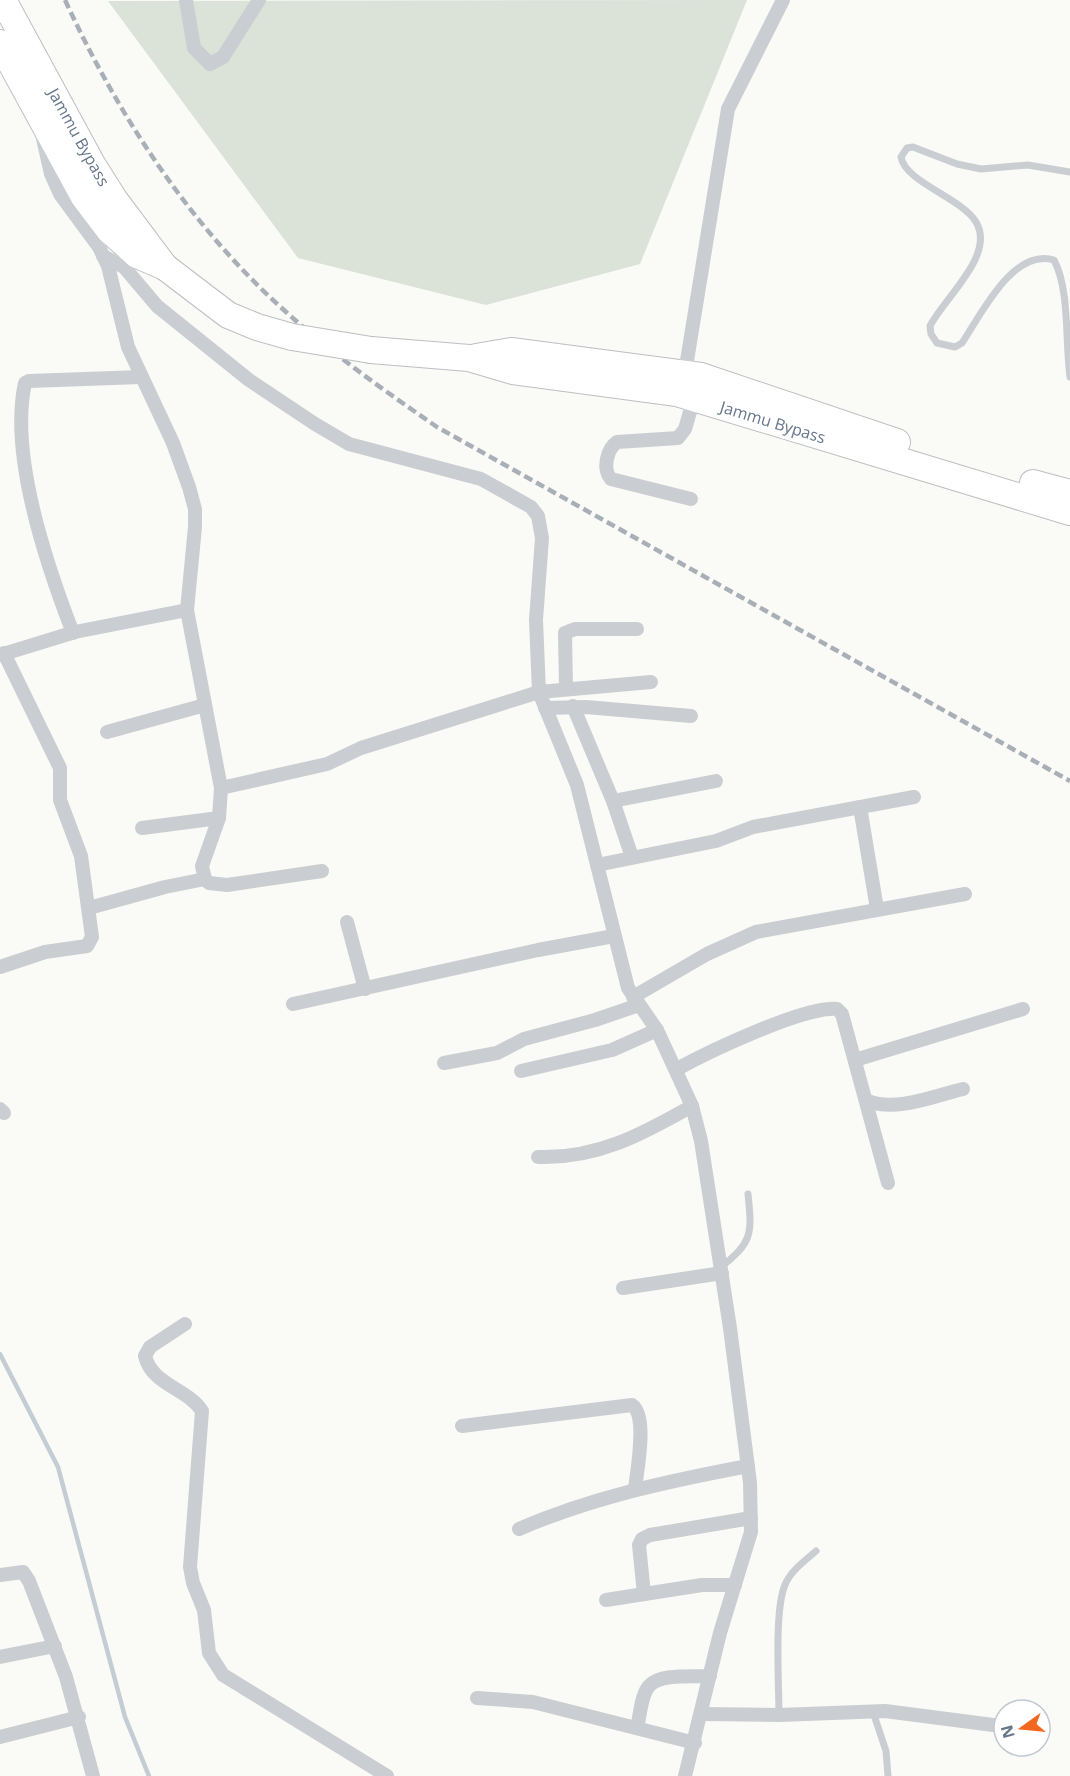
<svg xmlns="http://www.w3.org/2000/svg" width="1070" height="1776" font-family="'Open Sans',sans-serif">
<rect width="100%" height="100%" fill="#fafaf7"/>
<polygon fill="#dbe2d8" points="747,0 640,264 486,305 298,258 108,1"/>
<g fill="none" stroke-linecap="round" stroke-linejoin="round">
<polyline stroke="#c3cdd3" stroke-width="4.5" points="0,1354 58,1467 125,1717 149,1776"/>
<g stroke="#bcbfc3" stroke-width="28">
<g id="highway">
<polyline points="3,0 92,164 114,199 165,267"/>
<polyline points="0,43 84,197 109,230 137,255 165,267 228,315 257,327 292,337"/>
<polyline points="371,350 469,358 513,371 677,393 1070,512"/>
<polyline points="476,357 511,351 701,376 897,442"/>
<polyline points="1033,483 1070,493"/>
</g>
</g>
<g stroke="#cacdd1" stroke-width="7">
<path d="M1070,172L1028,165L981,169L957,164L913,147L907,148L901,157C905,182 962,198 976,222C996,255 944,298 930,326L931,334L937,343L955,347L962,343C982,313 1013,248 1054,260C1070,290 1065,341 1070,377"/>
<path d="M721,1267C753,1242 752,1233 748,1194"/>
<polyline points="873,1712 886,1751 888,1776"/>
<path d="M779,1715C779,1685 774,1610 785,1585C790,1571 806,1560 816,1551"/>
</g>
<g stroke="#cacdd1" stroke-width="14">
<polyline points="186,0 194,48 210,64 223,57 259,0"/>
<polyline points="42,134 51,174 60,194 99,247 108,266 128,347 173,443 189,487 195,509 195,527 187,610 221,788 327,764 361,748 539,692 577,785 628,988 657,1030 692,1106 701,1141 730,1328 750,1483 751,1532 720,1633 685,1776"/>
<polyline points="103,256 124,267 157,306 249,380 315,424 349,444 481,479 531,507 538,516 542,538 536,620 539,692 651,682"/>
<polyline points="685,373 728,109 783,0"/>
<path d="M691,499L611,479C602,469 607,449 617,442L678,438L685,429L694,398"/>
<path d="M73,633C47,566 9,455 25,383L29,381L141,377"/>
<polyline points="0,655 75,632 187,610"/>
<polyline points="566,688 565,633 575,629 637,629"/>
<polyline points="573,706 613,801 632,857"/>
<polyline points="545,708 586,707 691,716"/>
<polyline points="107,732 205,705"/>
<polyline points="221,788 219,818 202,866 205,879 209,883 227,885 322,871"/>
<polyline points="613,801 716,781"/>
<polyline points="860,807 877,909"/>
<polyline points="142,828 219,818"/>
<polyline points="597,865 716,841 753,827 914,797"/>
<polyline points="89,908 165,887 205,879"/>
<polyline points="347,922 365,989"/>
<polyline points="0,967 45,952 87,946 92,937 81,856 60,800 60,768 4,653"/>
<polyline points="633,997 707,954 756,932 965,894"/>
<polyline points="293,1004 538,950 614,936"/>
<polyline points="855,1060 1023,1009"/>
<polyline points="444,1063 497,1053 524,1039 595,1020 639,1005"/>
<path d="M677,1069C708,1052 804,1006 837,1009L842,1014L888,1183"/>
<polyline points="521,1071 612,1050 657,1030"/>
<path d="M868,1101C896,1112 934,1096 963,1089"/>
<polyline points="0,1109 4,1113"/>
<path d="M538,1157C597,1159 643,1134 692,1106"/>
<polyline points="623,1288 722,1273"/>
<path d="M185,1324L150,1347L145,1356C152,1385 187,1388 202,1411L190,1567L193,1583L204,1610L209,1653L223,1675L387,1776"/>
<path d="M462,1426L632,1405C648,1416 637,1470 635,1489"/>
<path d="M519,1529C593,1497 669,1481 748,1466"/>
<polyline points="0,1575 23,1572 29,1581 66,1677 93,1776"/>
<polyline points="644,1594 639,1545 642,1539 650,1535 751,1518"/>
<polyline points="606,1600 702,1585 735,1585"/>
<polyline points="0,1657 55,1646"/>
<polyline points="477,1698 533,1702 695,1743"/>
<polyline points="702,1714 779,1715 885,1711 1001,1726"/>
<path d="M637,1728C640,1716 641,1695 649,1686C660,1673 694,1677 710,1676"/>
<polyline points="0,1737 79,1717"/>
</g>
<use href="#highway" stroke="#fff" stroke-width="26"/>
<path stroke="#a9afb6" stroke-width="4.5" stroke-dasharray="9 4.5" stroke-linecap="butt" d="M65,0C118,115 190,226 285,311C332,354 385,391 437,427L1070,781"/>
<g stroke="#bcbfc3" stroke-width="28" stroke-linecap="butt">
<polyline id="highway-bridge" points="292,337 371,350"/>
</g>
<use href="#highway-bridge" stroke="#fff" stroke-width="26"/>
</g>
<g text-anchor="middle" stroke-width="6" stroke-linejoin="round" paint-order="stroke">
<g font-size="16" fill="#66778b" stroke="#fff">
<text transform="translate(79 137) rotate(61)" y="6">Jammu Bypass</text>
<text transform="translate(773 422) rotate(17)" y="6">Jammu Bypass</text>
</g>
</g>
<g transform="translate(1022 1728) rotate(255)"><circle r="28" fill="#ffffff" stroke="#c2c9d1" stroke-width="1.5"/>
<path d="M0-4.5L10 22L0 15L-10 22Z" fill="#f2671f"/>
<text y="-9" font-size="16" font-weight="bold" text-anchor="middle" fill="#66778b">N</text>
</g>
</svg>
